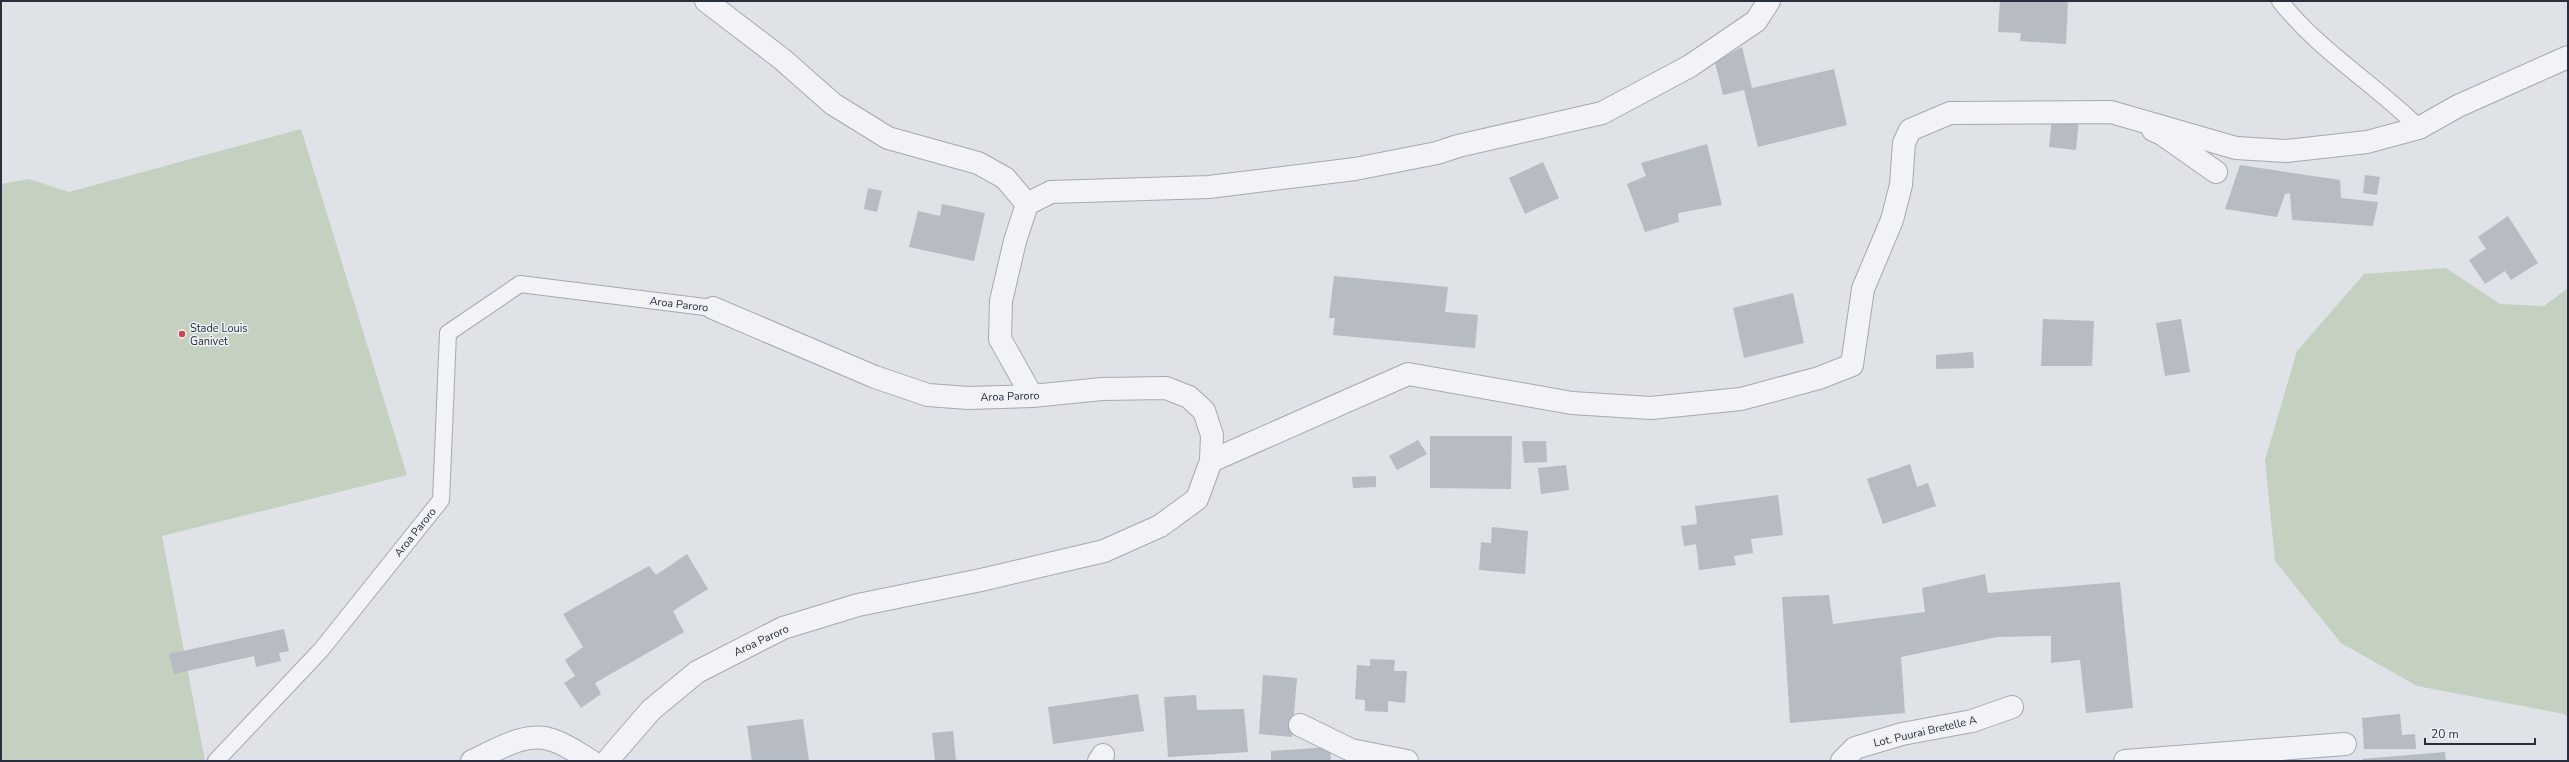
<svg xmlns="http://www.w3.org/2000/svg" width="2569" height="762" font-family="'Nunito Sans',sans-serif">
<rect width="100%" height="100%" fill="#dfe2e7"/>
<g fill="#c4d1c0">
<polygon points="301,129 407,475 162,536 205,761 1,761 1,184 29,179 69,192"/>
<polygon points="2446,268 2500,304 2544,306 2568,288 2568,718 2564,714 2417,686 2341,643 2275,561 2265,460 2297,351 2364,274"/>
</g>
<g fill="#b6bbc4">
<polygon points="2000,1 2068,1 2066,44 2020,41 2021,33 1998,32"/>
<polygon points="1742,47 1752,88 1834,69 1847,125 1758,147 1744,90 1723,95 1715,62"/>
<polygon points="2052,117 2079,119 2076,150 2049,147"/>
<polygon points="1707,144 1722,205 1678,213 1679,222 1645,232 1627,184 1646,176 1641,163"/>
<polygon points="1543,162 1559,198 1525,214 1509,178"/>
<polygon points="2240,165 2340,180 2341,198 2378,202 2373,226 2292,220 2290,193 2285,194 2277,217 2225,209"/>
<polygon points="2365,175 2380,177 2377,195 2363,193"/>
<polygon points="868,188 882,191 877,212 864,209"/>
<polygon points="942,204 985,213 974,261 909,247 918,211 940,216"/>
<polygon points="2508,216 2538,263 2511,280 2505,271 2485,284 2469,260 2486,249 2478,237"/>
<polygon points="1334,276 1448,287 1445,312 1478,315 1475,348 1333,335 1335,318 1329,318"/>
<polygon points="1793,293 1804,343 1744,358 1733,308"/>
<polygon points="2043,319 2094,321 2092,366 2041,366"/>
<polygon points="2181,319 2190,372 2165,376 2156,323"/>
<polygon points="1973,352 1974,368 1936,369 1936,355"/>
<polygon points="1430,436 1512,436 1511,489 1430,488"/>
<polygon points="1418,440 1427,454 1397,470 1389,456"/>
<polygon points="1522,441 1546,441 1547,462 1524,463"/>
<polygon points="1910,464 1917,487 1928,483 1936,506 1883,524 1867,479"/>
<polygon points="1566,465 1569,490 1541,494 1538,468"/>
<polygon points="1376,476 1376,487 1353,488 1352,477"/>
<polygon points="1778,495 1783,535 1751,539 1753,553 1734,556 1736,565 1699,570 1696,544 1684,546 1681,526 1697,524 1695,506"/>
<polygon points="1492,527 1528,531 1525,574 1479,570 1481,542 1491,543"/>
<polygon points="687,554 708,589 673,611 684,632 595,683 601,694 581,708 564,683 575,676 565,660 583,647 563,614 649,566 656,575"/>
<polygon points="1985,574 1988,593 2120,582 2133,708 2086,713 2080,660 2051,663 2051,636 1997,637 1901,657 1905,713 1790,723 1782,597 1829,595 1833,624 1925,612 1922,588"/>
<polygon points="284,629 289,651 279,653 281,661 256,667 254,656 174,674 169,654"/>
<polygon points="1370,659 1395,660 1394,671 1407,671 1405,703 1388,701 1388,712 1365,711 1365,700 1355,699 1357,665 1370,666"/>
<polygon points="1263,675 1297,678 1292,737 1259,734"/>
<polygon points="1138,694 1144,731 1053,744 1048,707"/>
<polygon points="1196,695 1197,710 1244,709 1248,752 1168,757 1164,697"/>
<polygon points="2400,714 2402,735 2415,734 2416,749 2364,749 2362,718"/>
<polygon points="803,719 809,761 752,761 747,726"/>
<polygon points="953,731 956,761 935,761 932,733"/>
<polygon points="1330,747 1331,761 1271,761 1271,751"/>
<polygon points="2445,752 2446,761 2363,761 2362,759"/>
</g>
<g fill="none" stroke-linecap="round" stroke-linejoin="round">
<g stroke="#a5a9b1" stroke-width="18">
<g id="lane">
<path d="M2280,1C2318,50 2375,84 2419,128"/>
<polyline points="216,761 321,650 441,500 448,333 520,284 713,308"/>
</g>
</g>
<g stroke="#a5a9b1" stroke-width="24">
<g id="street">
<polyline points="706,1 782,59 833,104 888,138 978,163 1005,178 1027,204 1051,192 1209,187 1355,169 1437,153 1458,146 1602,113 1690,66 1756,21 1769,1"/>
<polyline points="2153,130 2162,134 2216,172"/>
<polyline points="1027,204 1015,241 1001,301 1000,339 1032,396"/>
<polyline points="1211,461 1408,374 1572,403 1651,408 1741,399 1819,378 1852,365 1863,289 1892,220 1901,185 1904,143 1910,130 1950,113 2111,112 2236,148 2286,151 2367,142 2419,128 2458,106 2568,57"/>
<polyline points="1300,725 1351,750 1407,761"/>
<path d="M472,761C495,751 527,730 552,740C566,744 579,754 591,761"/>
<polyline points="607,761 651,710 697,672 783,628 858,605 981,580 1104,551 1160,526 1197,499 1211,461 1212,435 1204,411 1189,397 1166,388 1102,389 1032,396 968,398 928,395 875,377 713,308"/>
<polyline points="1099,761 1103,755"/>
<polyline points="1842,761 1855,748 1902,734 1972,721 2012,707"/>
<polyline points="2125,761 2345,744"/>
</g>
</g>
<use href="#lane" stroke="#f1f3f6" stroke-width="16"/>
<use href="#street" stroke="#f1f3f6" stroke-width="22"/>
</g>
<circle fill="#c74957" stroke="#eef1f5" stroke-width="1.5" cx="182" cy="334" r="4"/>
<g text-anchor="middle" stroke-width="3" stroke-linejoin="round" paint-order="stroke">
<g font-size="11" fill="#292f3e" stroke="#eef1f5">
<text transform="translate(679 304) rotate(7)" y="4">Aroa Paroro</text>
<text transform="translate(1010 396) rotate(-2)" y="4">Aroa Paroro</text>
<text transform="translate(415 532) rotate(-51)" y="4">Aroa Paroro</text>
<text transform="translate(761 640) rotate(-25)" y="4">Aroa Paroro</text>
<text transform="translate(1925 731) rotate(-13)" y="4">Lot. Puurai Bretelle A</text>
</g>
<g font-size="11" fill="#292f3e" stroke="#eef1f5" text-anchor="start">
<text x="190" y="332">Stade Louis<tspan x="190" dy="13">Ganivet</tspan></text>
</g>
</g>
<rect width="2569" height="762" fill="none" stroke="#292f3e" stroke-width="4"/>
<path d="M2425 738v6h110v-6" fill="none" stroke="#292f3e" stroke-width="2"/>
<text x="2431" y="738" font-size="12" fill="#292f3e" stroke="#eef1f5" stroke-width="3" paint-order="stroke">20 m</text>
</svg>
